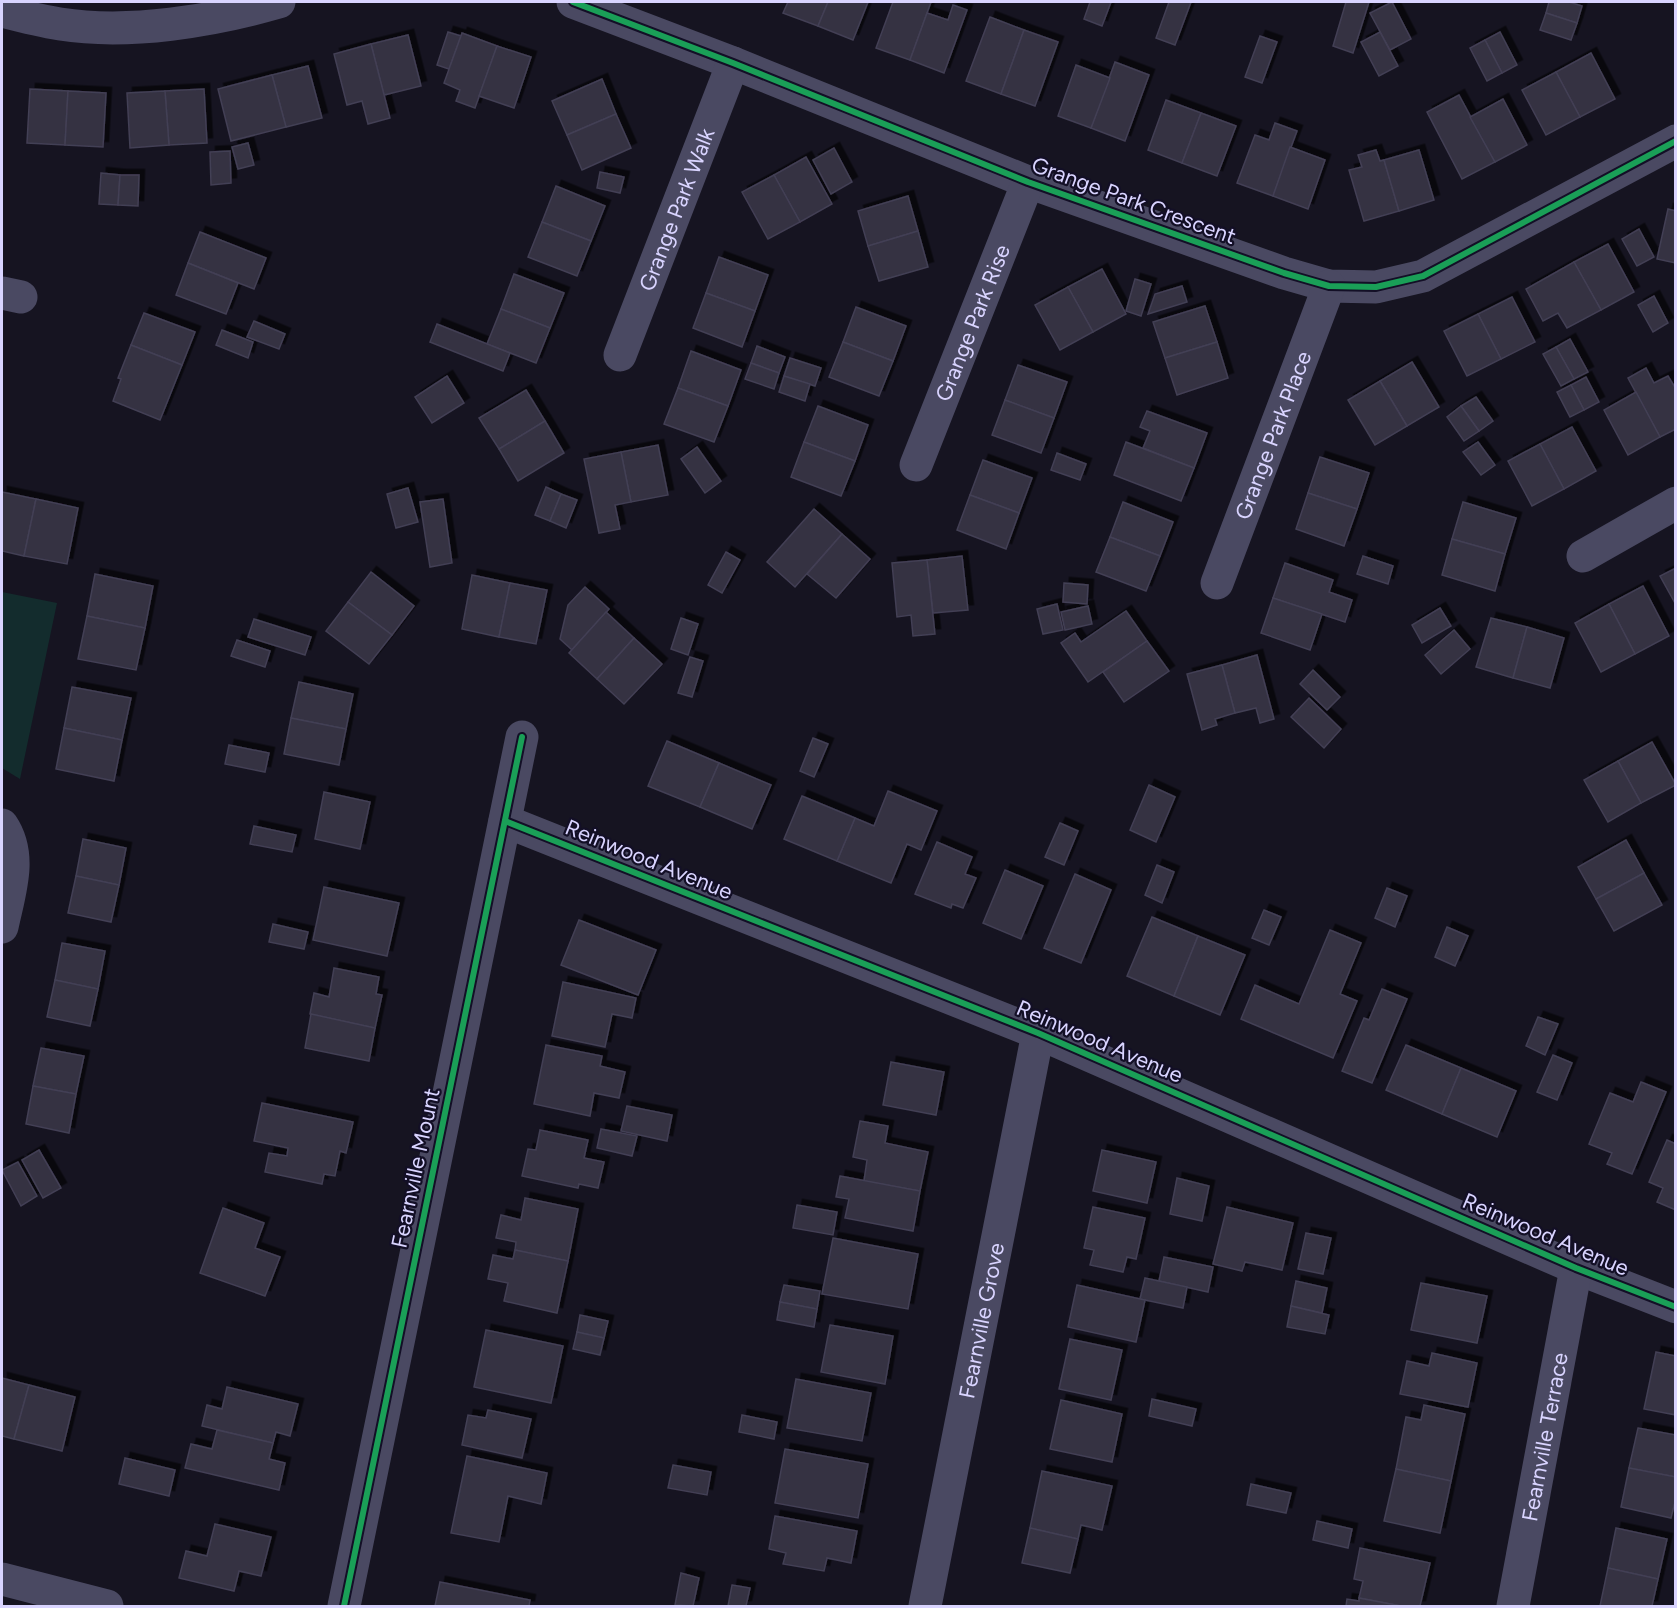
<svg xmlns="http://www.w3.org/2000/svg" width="1677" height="1608" font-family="Figtree,sans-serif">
<defs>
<filter id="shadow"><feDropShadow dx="5.5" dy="-5.5" stdDeviation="0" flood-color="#0009"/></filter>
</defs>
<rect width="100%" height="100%" fill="#161421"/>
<polygon fill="#132c2d" points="2,592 57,603 20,779 2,768"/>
<g fill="#343243" stroke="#433f54" stroke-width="1.5" filter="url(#shadow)">
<polygon points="788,2 828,2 818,26 783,13"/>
<polygon points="828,2 868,2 853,40 818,26"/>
<polygon points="893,2 931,2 910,60 876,48"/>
<polygon points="1090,2 1111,2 1102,26 1084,19"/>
<polygon points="1169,2 1191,2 1175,45 1156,38"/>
<polygon points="1346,2 1369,2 1353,53 1333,46"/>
<polygon points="1392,2 1411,39 1390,50 1370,13"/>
<polygon points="1549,2 1569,2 1582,6 1577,23 1546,13"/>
<polygon points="953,5 967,10 944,73 910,60 927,13 948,20"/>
<polygon points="1546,13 1577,23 1571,40 1540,30"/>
<polygon points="990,17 1024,30 1001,94 966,81"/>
<polygon points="1024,30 1058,42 1035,106 1001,94"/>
<polygon points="448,32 461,36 449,69 437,65"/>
<polygon points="1380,32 1398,66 1379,76 1361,42"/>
<polygon points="1500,32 1517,65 1502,73 1485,40"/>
<polygon points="462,33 497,46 475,108 456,101 460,90 444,83"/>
<polygon points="408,35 421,86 384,95 371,44"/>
<polygon points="1260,36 1277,42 1262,83 1245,77"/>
<polygon points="1485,40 1502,73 1487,81 1470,48"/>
<polygon points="371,44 390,118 368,124 362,101 347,105 334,54"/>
<polygon points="497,46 531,57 514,108 479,96"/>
<polygon points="1591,53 1615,99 1580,117 1556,72"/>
<polygon points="1115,62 1149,75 1125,141 1091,128"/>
<polygon points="1076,65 1110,78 1091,128 1058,116"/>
<polygon points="308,66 322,118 286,127 272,75"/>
<polygon points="1556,72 1580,117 1546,135 1522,90"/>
<polygon points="272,75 286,127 231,141 218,89"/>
<polygon points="602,79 616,114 567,135 552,101"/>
<polygon points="30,89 68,91 65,145 27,143"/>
<polygon points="204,89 207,143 169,145 165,91"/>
<polygon points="68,91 106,93 103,147 65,145"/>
<polygon points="165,91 169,145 130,148 127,93"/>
<polygon points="1459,95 1495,162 1462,179 1427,112"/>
<polygon points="1503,99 1527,145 1495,162 1470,117"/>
<polygon points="1166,100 1201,113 1182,163 1148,150"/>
<polygon points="1201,113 1236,126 1217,176 1182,163"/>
<polygon points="616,114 631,148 582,170 567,135"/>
<polygon points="1275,123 1297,131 1273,196 1237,183 1255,135 1269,140"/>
<polygon points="248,143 254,165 238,169 232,147"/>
<polygon points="1290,147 1325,160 1308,209 1273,196"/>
<polygon points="834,148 852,182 831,194 813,160"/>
<polygon points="1376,150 1380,161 1384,160 1399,211 1364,221 1349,170 1362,167 1358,155"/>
<polygon points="1419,150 1434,200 1399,211 1384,160"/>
<polygon points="230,151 231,183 211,185 210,152"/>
<polygon points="806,157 832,204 800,222 774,175"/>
<polygon points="600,172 624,177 620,193 597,188"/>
<polygon points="101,173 120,175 118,205 99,204"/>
<polygon points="120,175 139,175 138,206 118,205"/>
<polygon points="774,175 800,222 768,239 742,192"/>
<polygon points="556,186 605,206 591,241 542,222"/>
<polygon points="908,196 918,231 868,246 858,211"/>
<polygon points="1668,209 1676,211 1676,263 1657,259"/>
<polygon points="542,222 591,241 577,276 528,257"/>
<polygon points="1639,229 1654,257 1637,266 1622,239"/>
<polygon points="918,231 928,267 879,281 868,246"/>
<polygon points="200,232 266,258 254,289 188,263"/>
<polygon points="1608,244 1634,292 1601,310 1574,262"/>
<polygon points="719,257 768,275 755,311 706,293"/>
<polygon points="1574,262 1601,310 1567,328 1558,313 1543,321 1526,289"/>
<polygon points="188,263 238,283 226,314 176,295"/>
<polygon points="1102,269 1126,314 1093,332 1068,287"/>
<polygon points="514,274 564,293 550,328 501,309"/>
<polygon points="1135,279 1151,284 1141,316 1126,311"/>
<polygon points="1182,286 1187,302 1148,314 1155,294"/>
<polygon points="1068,287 1093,332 1060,350 1035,305"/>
<polygon points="706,293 755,311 742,347 693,328"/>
<polygon points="1654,296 1668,323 1653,332 1638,305"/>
<polygon points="1512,297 1535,342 1501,359 1478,314"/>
<polygon points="1205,306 1217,342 1165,358 1153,322"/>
<polygon points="856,307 906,326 893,361 843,342"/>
<polygon points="501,309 550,328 536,363 487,344"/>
<polygon points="144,313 195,332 182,365 131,345"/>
<polygon points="1478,314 1501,359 1467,376 1444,331"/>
<polygon points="254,321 285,334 279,349 247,337"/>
<polygon points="437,324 510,353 503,371 430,342"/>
<polygon points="222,330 253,342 248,358 216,345"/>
<polygon points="1570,339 1588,372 1574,379 1556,347"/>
<polygon points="843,342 893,361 879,396 829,377"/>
<polygon points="1217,342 1228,378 1177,395 1165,358"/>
<polygon points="131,345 182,365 160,420 113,401 121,379 118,378"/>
<polygon points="757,346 785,357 779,373 751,363"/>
<polygon points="1556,347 1574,379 1561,386 1543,354"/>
<polygon points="691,351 741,370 728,406 678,388"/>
<polygon points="790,358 821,368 815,386 784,376"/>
<polygon points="1412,362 1439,407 1407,426 1380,381"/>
<polygon points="751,363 779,373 774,389 745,379"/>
<polygon points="1018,365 1067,382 1054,418 1005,400"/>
<polygon points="1646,368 1654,383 1668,376 1676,389 1676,429 1660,437 1628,378"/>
<polygon points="447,376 464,403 432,423 415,397"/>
<polygon points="784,376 810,384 805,401 779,392"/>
<polygon points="1586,377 1599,402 1584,410 1571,385"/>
<polygon points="1380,381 1407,426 1375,445 1348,400"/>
<polygon points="1571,385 1584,410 1570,417 1557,392"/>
<polygon points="678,388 728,406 714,442 664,424"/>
<polygon points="526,390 545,421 499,449 479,418"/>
<polygon points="1636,392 1660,437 1628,455 1604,410"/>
<polygon points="1476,397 1493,421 1479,431 1461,406"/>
<polygon points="1005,400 1054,418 1041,453 992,435"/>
<polygon points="818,406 868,425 855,461 804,442"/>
<polygon points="1461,406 1479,431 1464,441 1447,417"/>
<polygon points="1147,411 1207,433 1194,468 1143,448 1150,431 1140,427"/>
<polygon points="545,421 564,453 518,481 499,449"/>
<polygon points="1572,427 1596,471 1564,489 1540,444"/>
<polygon points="804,442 855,461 841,496 791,477"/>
<polygon points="1126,442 1194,468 1181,501 1114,475"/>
<polygon points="1478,442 1495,465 1481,475 1463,452"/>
<polygon points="1540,444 1564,489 1532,506 1508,461"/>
<polygon points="658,445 668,495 631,502 621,452"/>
<polygon points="697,447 721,481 705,493 681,459"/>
<polygon points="621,452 631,502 615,505 620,529 599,533 584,459"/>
<polygon points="1057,453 1086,464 1080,480 1051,470"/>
<polygon points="1320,457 1369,473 1357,509 1308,493"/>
<polygon points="983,460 1032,478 1019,513 970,495"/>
<polygon points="546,487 561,494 550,521 535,515"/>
<polygon points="408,488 418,522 396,528 387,494"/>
<polygon points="2,492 36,499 24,556 2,551"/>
<polygon points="1308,493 1357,509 1344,546 1296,529"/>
<polygon points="561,494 577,500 566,528 550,521"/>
<polygon points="970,495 1019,513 1006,549 957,530"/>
<polygon points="36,499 78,508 67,564 24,556"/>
<polygon points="443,499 452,563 430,567 420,502"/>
<polygon points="1123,502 1173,522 1160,556 1110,537"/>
<polygon points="1463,502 1516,518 1505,554 1452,539"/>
<polygon points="814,509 842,534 795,587 767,562"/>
<polygon points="842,534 870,559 836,598 807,574"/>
<polygon points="1110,537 1160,556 1146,591 1096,572"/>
<polygon points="1452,539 1505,554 1495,591 1442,575"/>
<polygon points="726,552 740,560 722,593 708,585"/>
<polygon points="962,556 968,610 933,613 927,560"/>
<polygon points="1363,556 1393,566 1388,584 1357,574"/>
<polygon points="927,560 935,634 913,636 911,615 897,617 892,563"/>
<polygon points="1285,563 1333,580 1329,592 1352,600 1345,622 1273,598"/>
<polygon points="1676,568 1676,605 1660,576"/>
<polygon points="371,572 414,606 392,635 348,602"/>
<polygon points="95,574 153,586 145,628 87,616"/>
<polygon points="472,575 510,583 499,637 462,629"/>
<polygon points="510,583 547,590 536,644 499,637"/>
<polygon points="1064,583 1088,585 1087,604 1063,602"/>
<polygon points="1643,586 1669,636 1635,654 1609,604"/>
<polygon points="585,587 609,609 572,650 560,639 568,605"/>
<polygon points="1273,598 1322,614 1310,650 1261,633"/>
<polygon points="348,602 392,635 369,664 326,631"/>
<polygon points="1057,604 1063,630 1043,634 1037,609"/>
<polygon points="1609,604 1635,654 1601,672 1575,623"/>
<polygon points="1088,606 1092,624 1065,630 1061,612"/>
<polygon points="1440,608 1451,626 1422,643 1412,625"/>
<polygon points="1126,611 1147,641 1088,682 1061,643 1075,633 1081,642"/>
<polygon points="606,612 634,638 597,679 569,653"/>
<polygon points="87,616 145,628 136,670 78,659"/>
<polygon points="681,618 698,624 688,655 671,649"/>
<polygon points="1491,618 1527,627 1513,678 1476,667"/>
<polygon points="254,619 311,637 305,655 248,637"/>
<polygon points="1527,627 1564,638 1550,688 1513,678"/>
<polygon points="1454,630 1470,649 1441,674 1425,655"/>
<polygon points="634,638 662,664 624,704 597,679"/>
<polygon points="237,640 270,651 265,667 231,656"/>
<polygon points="1147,641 1169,671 1124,702 1103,672"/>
<polygon points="1257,655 1274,719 1260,723 1256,708 1235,713 1222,665"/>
<polygon points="690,657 703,661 692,697 678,693"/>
<polygon points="1222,665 1235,713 1215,719 1217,725 1202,730 1187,674"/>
<polygon points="1313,670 1340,697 1327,710 1300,684"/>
<polygon points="299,682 353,694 346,729 291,718"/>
<polygon points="72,687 131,698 122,740 64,728"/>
<polygon points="1309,698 1341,729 1324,748 1291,717"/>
<polygon points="291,718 346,729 339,765 284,754"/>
<polygon points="64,728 122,740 114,781 56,769"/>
<polygon points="813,738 828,744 814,777 800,771"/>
<polygon points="667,741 719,763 700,807 648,786"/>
<polygon points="1652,742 1676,785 1641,803 1618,761"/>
<polygon points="229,745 269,753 265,772 225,764"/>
<polygon points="1618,761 1641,803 1608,822 1584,780"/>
<polygon points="719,763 771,785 752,829 700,807"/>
<polygon points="1149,785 1175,797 1156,842 1130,830"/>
<polygon points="888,791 937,811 921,850 907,844 891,883 837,861 855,818 874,826"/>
<polygon points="324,792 370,802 360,849 315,839"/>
<polygon points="802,796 855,818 837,861 784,839"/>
<polygon points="1060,823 1078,831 1064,865 1045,857"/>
<polygon points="254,826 296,835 292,852 250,844"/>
<polygon points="83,839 126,848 119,885 76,876"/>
<polygon points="1626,840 1644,873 1596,899 1578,867"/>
<polygon points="937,842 972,857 965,874 976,878 963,908 952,904 951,908 915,894"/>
<polygon points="1157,865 1174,872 1162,903 1145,895"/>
<polygon points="1005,870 1043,886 1021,939 983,923"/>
<polygon points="1644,873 1662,905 1614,931 1596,899"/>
<polygon points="1075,874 1111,890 1081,963 1044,948"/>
<polygon points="76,876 119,885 111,922 68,913"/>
<polygon points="324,887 399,903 387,956 313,940"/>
<polygon points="1387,888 1407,896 1395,927 1375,918"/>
<polygon points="1264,910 1281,917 1269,945 1252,938"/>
<polygon points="1152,917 1198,936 1174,996 1127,976"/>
<polygon points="579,920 656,950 638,995 561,965"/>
<polygon points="273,924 308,932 304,949 269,942"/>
<polygon points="1447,927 1468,936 1455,966 1435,957"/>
<polygon points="1330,930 1361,943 1340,994 1357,1001 1333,1058 1241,1019 1255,985 1299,1004"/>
<polygon points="1198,936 1245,955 1220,1015 1174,996"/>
<polygon points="62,943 105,951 98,989 55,980"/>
<polygon points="334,968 379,977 376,994 382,995 375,1028 310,1014 314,993 329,997"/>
<polygon points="55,980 98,989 90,1026 47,1017"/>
<polygon points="563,982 636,998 632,1018 612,1014 605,1047 552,1036"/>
<polygon points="1382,989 1407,999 1372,1083 1342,1071 1364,1018 1369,1020"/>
<polygon points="311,1014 375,1028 369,1061 305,1048"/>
<polygon points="1538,1017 1558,1024 1545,1055 1526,1046"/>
<polygon points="546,1045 602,1056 600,1066 625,1072 619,1098 594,1093 590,1116 534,1104"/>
<polygon points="1406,1045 1461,1068 1442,1114 1386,1090"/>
<polygon points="41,1048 84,1056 76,1094 33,1086"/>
<polygon points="1553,1055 1572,1063 1557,1100 1537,1092"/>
<polygon points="891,1062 944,1072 936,1115 883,1105"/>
<polygon points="1461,1068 1516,1091 1497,1137 1442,1114"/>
<polygon points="1641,1082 1666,1092 1632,1174 1607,1164 1612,1153 1589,1144 1610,1093 1633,1102"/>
<polygon points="33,1086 76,1094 69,1133 26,1124"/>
<polygon points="262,1103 353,1122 346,1153 340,1151 335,1176 324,1174 322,1184 265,1172 269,1153 287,1156 288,1148 254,1141"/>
<polygon points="627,1106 672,1115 667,1141 621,1131"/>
<polygon points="860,1121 888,1126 885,1143 928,1152 920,1191 864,1181 867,1160 853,1157"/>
<polygon points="601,1129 637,1136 632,1156 597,1148"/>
<polygon points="540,1130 588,1140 584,1158 604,1162 598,1188 579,1184 578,1188 522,1176 528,1149 536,1150"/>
<polygon points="1667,1140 1676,1144 1676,1210 1657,1202 1663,1188 1649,1182"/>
<polygon points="39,1150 61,1188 43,1198 22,1160"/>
<polygon points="1102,1150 1156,1162 1147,1203 1093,1191"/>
<polygon points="18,1162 37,1196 21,1206 2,1170"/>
<polygon points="840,1176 920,1191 913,1231 845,1218 849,1199 836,1197"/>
<polygon points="1177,1178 1209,1186 1202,1221 1170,1214"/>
<polygon points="525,1198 578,1209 568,1261 515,1250 516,1242 496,1238 501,1215 521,1220"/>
<polygon points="797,1205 837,1212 833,1235 793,1228"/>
<polygon points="1093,1207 1145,1218 1136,1259 1127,1257 1123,1272 1090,1265 1094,1250 1084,1248"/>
<polygon points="1227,1207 1293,1223 1282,1270 1245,1262 1242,1271 1213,1264"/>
<polygon points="223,1208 264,1223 255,1248 280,1257 265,1296 200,1273"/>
<polygon points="1306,1233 1331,1238 1323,1274 1298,1269"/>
<polygon points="833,1238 918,1254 908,1309 822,1294"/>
<polygon points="515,1250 568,1261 557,1313 504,1301 508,1283 488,1279 493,1255 513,1259"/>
<polygon points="1164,1257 1213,1267 1208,1292 1159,1281"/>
<polygon points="1145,1278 1187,1287 1183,1308 1140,1299"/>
<polygon points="1296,1281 1327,1288 1322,1313 1291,1306"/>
<polygon points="1421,1283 1487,1296 1477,1343 1411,1330"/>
<polygon points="784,1285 820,1291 817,1309 780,1302"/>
<polygon points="1077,1285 1145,1300 1136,1342 1068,1327"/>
<polygon points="780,1302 817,1309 814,1327 777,1320"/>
<polygon points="1291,1306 1329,1315 1325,1334 1287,1327"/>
<polygon points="580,1315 608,1321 604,1338 577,1332"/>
<polygon points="830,1325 893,1336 885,1384 821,1372"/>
<polygon points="486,1330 563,1346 551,1403 474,1387"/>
<polygon points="577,1332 604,1338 600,1355 573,1349"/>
<polygon points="1070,1339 1122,1350 1111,1400 1059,1389"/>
<polygon points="1656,1352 1676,1356 1676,1415 1644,1409"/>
<polygon points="1432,1353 1477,1363 1468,1407 1400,1394 1407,1361 1429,1366"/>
<polygon points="2,1378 29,1385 14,1439 2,1436"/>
<polygon points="796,1379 871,1393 862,1441 787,1428"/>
<polygon points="29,1385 75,1397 62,1451 14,1439"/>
<polygon points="227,1387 298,1404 290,1436 276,1432 273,1443 202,1426 207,1405 222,1409"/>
<polygon points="1152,1399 1196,1409 1192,1426 1149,1416"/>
<polygon points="1061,1400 1122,1414 1112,1462 1050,1449"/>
<polygon points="1424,1405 1465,1414 1451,1481 1396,1469 1406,1417 1421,1420"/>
<polygon points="488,1410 531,1419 522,1458 462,1445 468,1415 486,1418"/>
<polygon points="742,1415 777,1422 774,1439 739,1432"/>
<polygon points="1638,1428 1676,1435 1676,1477 1629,1468"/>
<polygon points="217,1430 273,1443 269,1459 285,1463 279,1490 185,1468 191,1444 212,1449"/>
<polygon points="785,1449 868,1464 858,1518 775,1503"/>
<polygon points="467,1456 547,1473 541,1504 508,1496 499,1542 451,1533"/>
<polygon points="125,1458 175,1470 169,1496 119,1484"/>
<polygon points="673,1465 711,1472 707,1495 668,1488"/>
<polygon points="1629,1468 1676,1477 1676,1498 1671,1518 1621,1507"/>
<polygon points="1396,1469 1451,1481 1440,1533 1384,1521"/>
<polygon points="1042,1471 1112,1486 1102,1530 1081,1525 1078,1539 1030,1528"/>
<polygon points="1251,1484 1291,1493 1286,1513 1247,1505"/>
<polygon points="775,1516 857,1531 851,1563 827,1558 824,1571 783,1564 786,1553 769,1549"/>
<polygon points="1317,1521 1352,1529 1348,1548 1313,1540"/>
<polygon points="215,1524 271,1537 261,1576 239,1571 234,1591 179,1578 186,1551 207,1556"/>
<polygon points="1030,1528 1078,1539 1070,1573 1022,1563"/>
<polygon points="1616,1528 1667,1539 1658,1579 1608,1568"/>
<polygon points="1360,1548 1430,1563 1420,1606 1401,1606 1359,1598 1363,1581 1354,1579"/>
<polygon points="1608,1568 1658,1579 1652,1606 1600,1606"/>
<polygon points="681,1573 699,1578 693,1606 675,1605"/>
<polygon points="440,1582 530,1600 529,1606 435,1606"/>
<polygon points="732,1585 750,1588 746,1606 728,1606"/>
<polygon points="1359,1598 1401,1606 1346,1606 1347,1599 1359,1601"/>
</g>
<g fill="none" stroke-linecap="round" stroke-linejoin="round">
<g stroke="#4a4962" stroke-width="33">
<polyline points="573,2 733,63 1028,182 1284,273 1329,286 1376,287 1423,276 1676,141"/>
<path d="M2,11C21,16 41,21 60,24C129,35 213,21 279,2"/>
<polyline points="2,293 21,297"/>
<path id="s1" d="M620,355L733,63"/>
<path id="s2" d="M916,465L1028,182"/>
<polyline points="1583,556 1676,503"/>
<path id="s3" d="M1217,583L1329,286"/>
<polyline points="505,821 1038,1033 1576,1268 1676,1307"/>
<path d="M2,825C23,856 9,893 2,927"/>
<polyline points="2,1579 107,1606"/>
<polyline points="344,1606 522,737"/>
<path id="s4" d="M925,1606L1038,1033"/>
<path id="s5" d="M1513,1606L1576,1268"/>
</g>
<g stroke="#130f26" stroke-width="10">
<g id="cycleway">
<polyline points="573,2 733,63 1028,182 1284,273 1329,286 1376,287 1423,276 1676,141"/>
<polyline points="505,821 1038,1033 1576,1268 1676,1307"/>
<polyline points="344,1606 522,737"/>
</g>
</g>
<use href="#cycleway" stroke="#1a9f57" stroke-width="6"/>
</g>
<g text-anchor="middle" stroke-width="4.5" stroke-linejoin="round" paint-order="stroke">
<g font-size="22" fill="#d9d4ff" stroke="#130f26">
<text transform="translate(1134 200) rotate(20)" y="8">Grange Park Crescent</text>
<text dy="8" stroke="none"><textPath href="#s1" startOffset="156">Grange Park Walk</textPath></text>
<text dy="8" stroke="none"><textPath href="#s2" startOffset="153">Grange Park Rise</textPath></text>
<text dy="8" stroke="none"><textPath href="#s3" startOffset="158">Grange Park Place</textPath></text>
<text transform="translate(649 859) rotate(22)" y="8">Reinwood Avenue</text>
<text transform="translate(1100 1041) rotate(23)" y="8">Reinwood Avenue</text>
<text transform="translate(415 1168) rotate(-78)" y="8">Fearnville Mount</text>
<text transform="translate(1546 1234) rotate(23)" y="8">Reinwood Avenue</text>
<text dy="8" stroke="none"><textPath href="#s4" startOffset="291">Fearnville Grove</textPath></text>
<text dy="8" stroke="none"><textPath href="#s5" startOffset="172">Fearnville Terrace</textPath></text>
</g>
</g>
<rect width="1677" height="1608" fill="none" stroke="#d9d4ff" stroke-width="6"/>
</svg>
